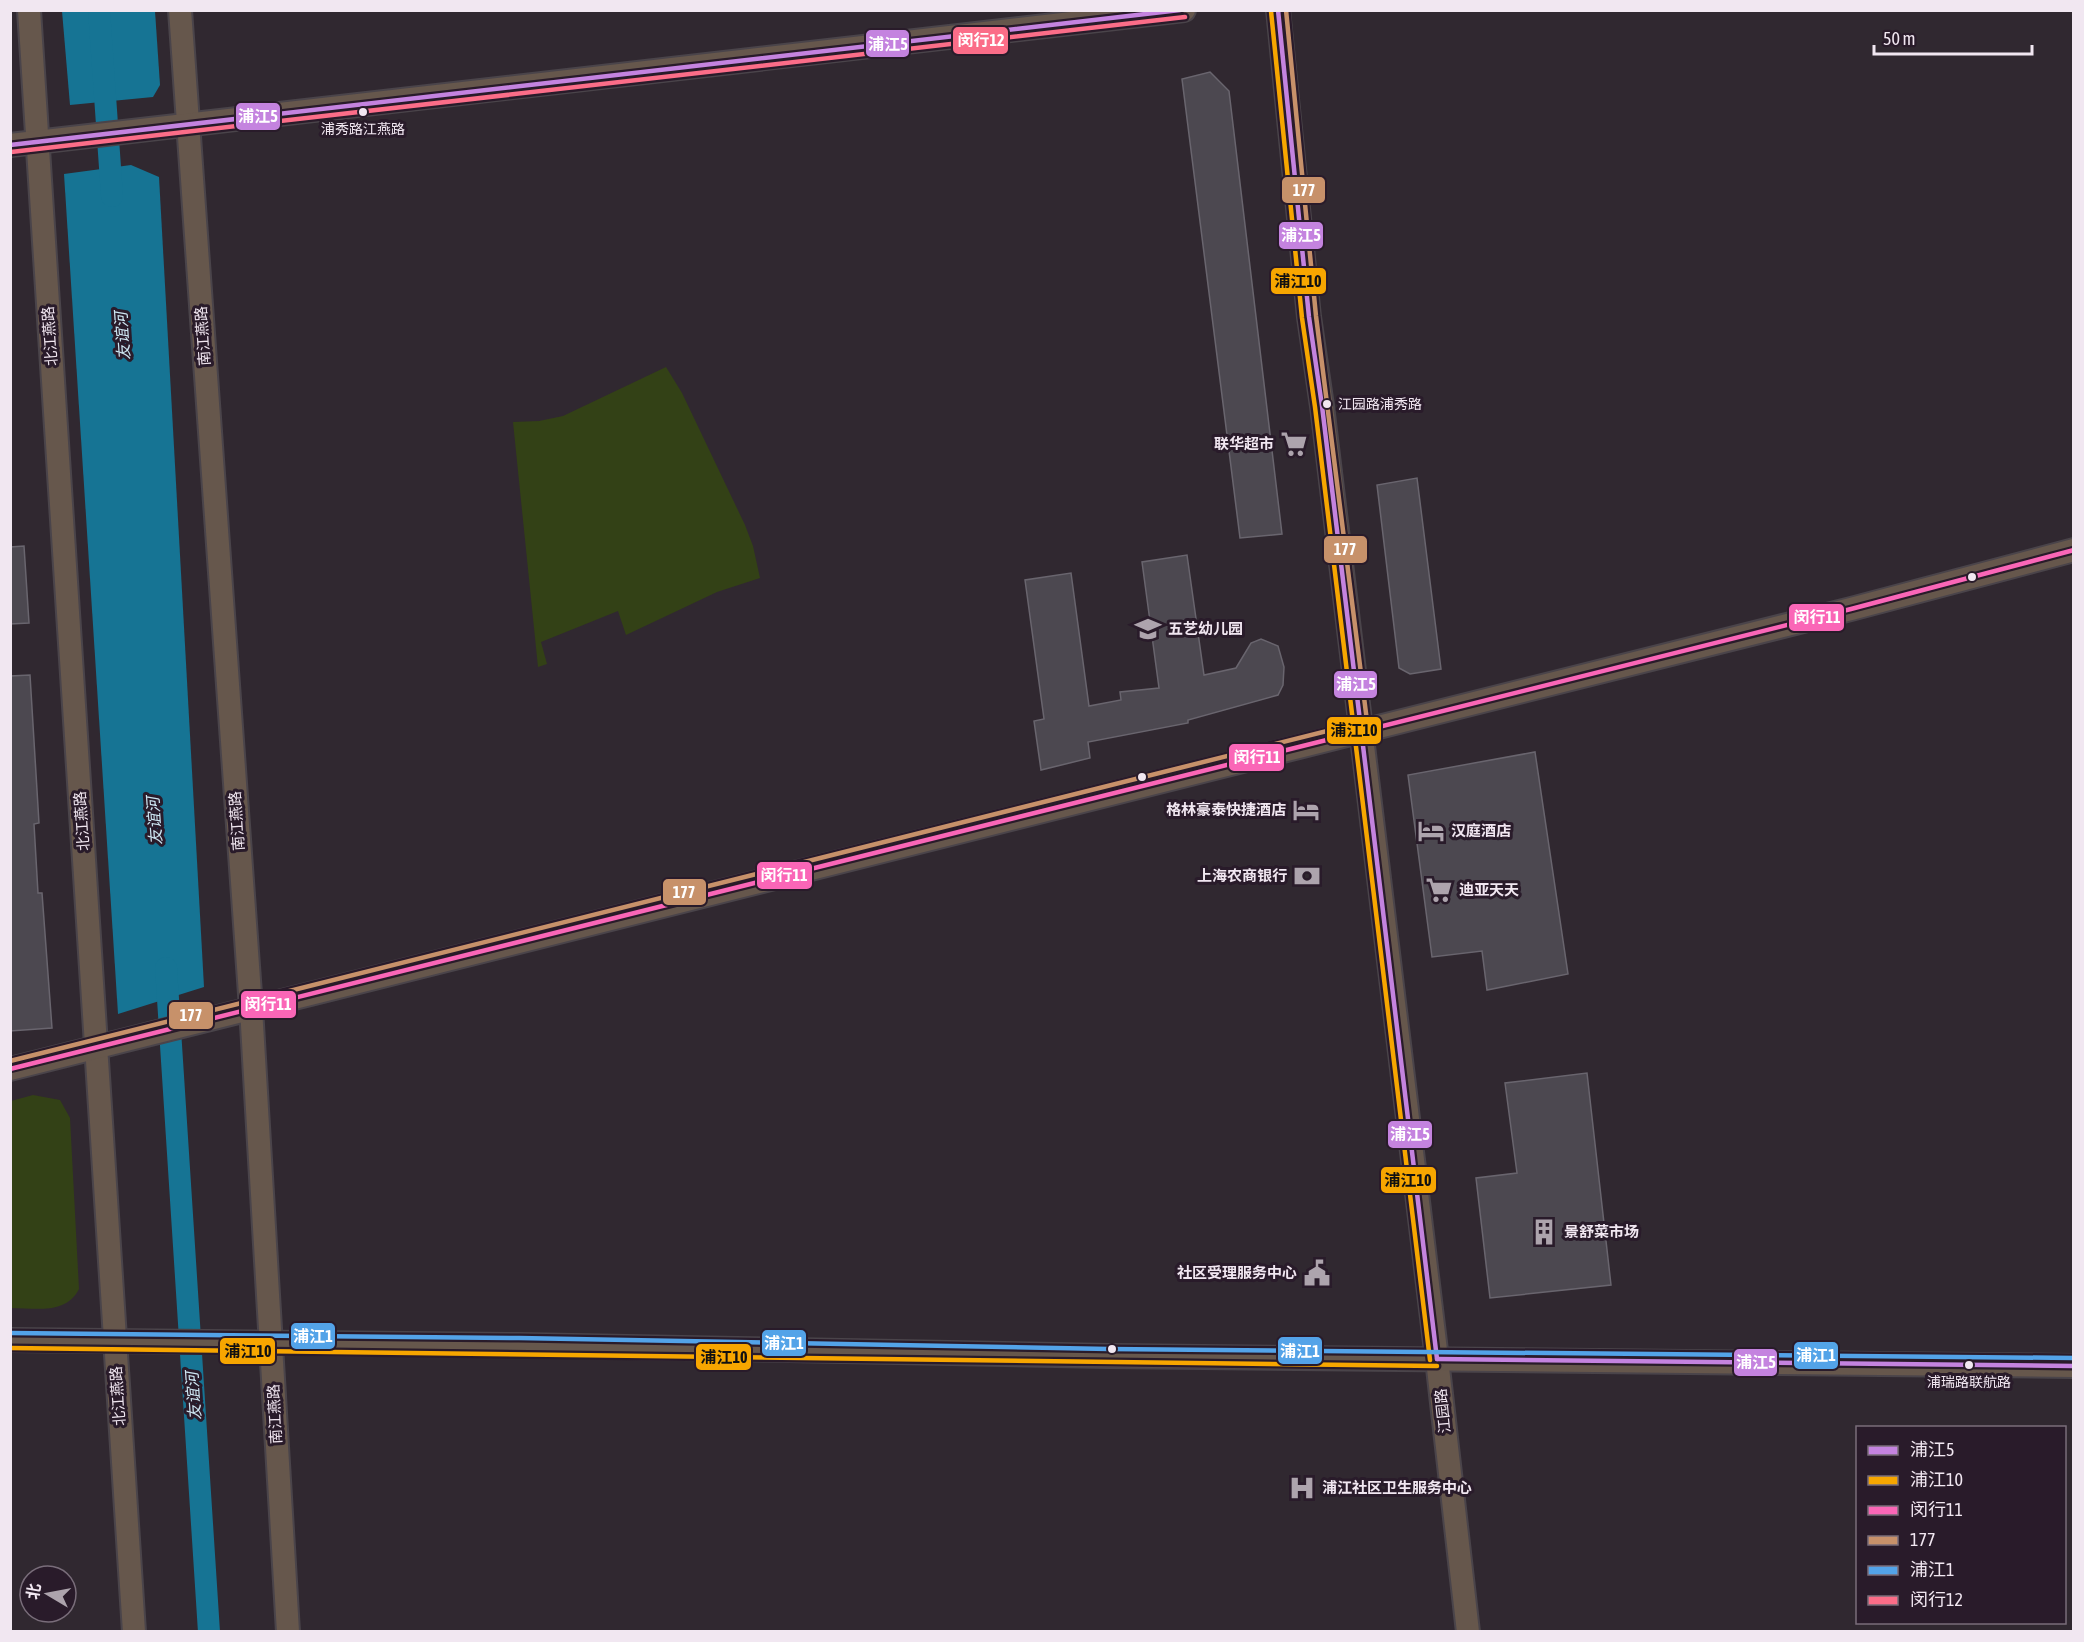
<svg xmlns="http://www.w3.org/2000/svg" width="2084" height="1642" font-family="'Asap Condensed','Noto Sans SC',sans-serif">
<rect width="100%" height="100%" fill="#302830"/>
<g fill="#334116">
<polygon points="666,367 682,393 745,525 753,546 760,578 717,592 626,635 618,611 541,642 547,664 538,667 513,422 539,421 563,416"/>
<path d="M33,1095L60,1100L70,1118L79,1289C66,1315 35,1308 11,1308V1101Z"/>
</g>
<g fill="#167494">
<polygon points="62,11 155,11 160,85 153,97 70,105"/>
<polygon points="131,165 159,177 204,987 118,1014 64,174"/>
</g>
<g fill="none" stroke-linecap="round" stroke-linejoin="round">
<g stroke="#167494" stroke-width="22">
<polyline points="99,10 112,196"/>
<polyline points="166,968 209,1632"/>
</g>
</g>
<g fill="#4c4850" stroke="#69656e" stroke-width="1.5">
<polygon points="1210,72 1229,91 1282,534 1240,538 1182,79"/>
<polygon points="1417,478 1441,669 1410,674 1399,668 1377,485"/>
<polygon points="24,546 29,623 10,624 10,547"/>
<polygon points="1187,555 1204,675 1236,668 1251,643 1261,639 1278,646 1284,667 1283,685 1278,695 1188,720 1188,723 1088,742 1090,758 1041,770 1034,721 1044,719 1025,580 1071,573 1089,706 1121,700 1120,692 1159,688 1142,562"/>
<polygon points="30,675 39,823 34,824 38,893 42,893 52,1028 10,1031 10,676"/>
<polygon points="1535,752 1568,974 1487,990 1482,951 1432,957 1408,775"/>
<polygon points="1587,1073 1611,1285 1490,1298 1476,1178 1517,1173 1505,1083"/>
</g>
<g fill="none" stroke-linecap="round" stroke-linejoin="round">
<g stroke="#4a444a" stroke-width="26">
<g id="street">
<polyline points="29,10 134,1632"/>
<polyline points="180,10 251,1008 288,1632"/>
<polyline points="1278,10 1309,317 1322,406 1437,1359 1468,1632"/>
<polyline points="10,145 1184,10"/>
<polyline points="10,1069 1851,609 2074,550"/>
<polyline points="10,1340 519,1345 1109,1356 2074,1366"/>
</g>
</g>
<use href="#street" stroke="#66574c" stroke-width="22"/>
<g stroke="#291b2a" stroke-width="9">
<g id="bus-1">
<polyline points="1278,10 1309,317 1322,406 1437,1359"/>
<polyline points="10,145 1180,10"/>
<polyline points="1437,1359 2074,1366"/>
</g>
</g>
<g stroke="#291b2a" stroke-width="9">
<g id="bus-2">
<polyline points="1271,11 1302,318 1315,407 1430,1360"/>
<polyline points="10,1348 1437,1366"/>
</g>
</g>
<g stroke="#291b2a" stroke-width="9">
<polyline id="bus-3" points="10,1069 1851,609 2074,550"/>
</g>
<g stroke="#291b2a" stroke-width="9">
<g id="bus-4">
<polyline points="1286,10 1316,316 1368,729"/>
<polyline points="10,1061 1359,723"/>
</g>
</g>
<g stroke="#291b2a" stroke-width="9">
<polyline id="bus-5" points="10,1333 519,1338 1109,1349 2074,1358"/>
</g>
<g stroke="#291b2a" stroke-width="9">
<polyline id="bus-6" points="11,152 1185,17"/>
</g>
<use href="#bus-1" stroke="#c483df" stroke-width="4.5"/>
<use href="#bus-2" stroke="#f7a600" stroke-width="4.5"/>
<use href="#bus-3" stroke="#fa66b7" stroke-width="4.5"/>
<use href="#bus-4" stroke="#c7916a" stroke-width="4.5"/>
<use href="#bus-5" stroke="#53a3e8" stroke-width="4.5"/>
<use href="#bus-6" stroke="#fb6d88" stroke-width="4.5"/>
</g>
<defs>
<g id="supermarket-bare" transform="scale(2.07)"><path d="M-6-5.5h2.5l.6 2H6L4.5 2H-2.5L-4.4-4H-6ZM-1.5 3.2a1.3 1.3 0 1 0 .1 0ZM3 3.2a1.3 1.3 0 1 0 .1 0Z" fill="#ada4ad" stroke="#291b2a" stroke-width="2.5" paint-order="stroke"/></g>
<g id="school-bare" transform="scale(2.07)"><path d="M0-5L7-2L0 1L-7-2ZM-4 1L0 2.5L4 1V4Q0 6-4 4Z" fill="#ada4ad" stroke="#291b2a" stroke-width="2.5" paint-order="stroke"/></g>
<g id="hotel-bare" transform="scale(2.07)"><path d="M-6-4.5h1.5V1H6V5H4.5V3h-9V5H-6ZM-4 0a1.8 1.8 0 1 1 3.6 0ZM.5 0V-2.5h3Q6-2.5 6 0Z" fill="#ada4ad" stroke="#291b2a" stroke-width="2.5" paint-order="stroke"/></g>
<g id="bank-bare" transform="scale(2.07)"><path d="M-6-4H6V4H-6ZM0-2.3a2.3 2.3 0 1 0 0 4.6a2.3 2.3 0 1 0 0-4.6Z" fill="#ada4ad" stroke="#291b2a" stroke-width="2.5" paint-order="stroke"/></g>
<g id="building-bare" transform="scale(2.07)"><path d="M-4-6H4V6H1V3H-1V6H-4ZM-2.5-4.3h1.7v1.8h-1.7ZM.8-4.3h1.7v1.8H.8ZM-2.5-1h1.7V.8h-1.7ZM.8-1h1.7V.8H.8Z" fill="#ada4ad" stroke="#291b2a" stroke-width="2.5" paint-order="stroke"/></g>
<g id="civic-bare" transform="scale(2.07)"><path d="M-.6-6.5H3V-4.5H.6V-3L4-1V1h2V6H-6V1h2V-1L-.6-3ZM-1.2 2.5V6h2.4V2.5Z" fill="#ada4ad" stroke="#291b2a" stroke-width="2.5" paint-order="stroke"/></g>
<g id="hospital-bare" transform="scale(2.07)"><path d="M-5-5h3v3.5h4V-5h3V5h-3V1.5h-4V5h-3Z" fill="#ada4ad" stroke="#291b2a" stroke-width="2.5" paint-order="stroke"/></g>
</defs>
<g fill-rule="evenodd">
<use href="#supermarket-bare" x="1294" y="444"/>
<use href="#school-bare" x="1148" y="629"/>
<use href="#hotel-bare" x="1306" y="810"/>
<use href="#hotel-bare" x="1431" y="831"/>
<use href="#bank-bare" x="1307" y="876"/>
<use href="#supermarket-bare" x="1439" y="890"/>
<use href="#building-bare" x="1544" y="1232"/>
<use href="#civic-bare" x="1317" y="1273"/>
<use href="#hospital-bare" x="1302" y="1488"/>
</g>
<g fill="#f1e7f1" stroke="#291b2a" stroke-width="2">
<circle cx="363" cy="112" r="5"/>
<circle cx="1327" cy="404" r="5"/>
<circle cx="1972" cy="577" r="5"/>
<circle cx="1142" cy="777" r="5"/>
<circle cx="1112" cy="1349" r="5"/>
<circle cx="1969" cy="1365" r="5"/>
</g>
<g text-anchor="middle" stroke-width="6" stroke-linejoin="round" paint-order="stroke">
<g font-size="14" fill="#f1e7f1" stroke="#291b2a">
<text x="363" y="134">浦秀路江燕路</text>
<text x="1338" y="409" text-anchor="start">江园路浦秀路</text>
<text x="1969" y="1387">浦瑞路联航路</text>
</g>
<g font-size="15" fill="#f1e7f1" stroke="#291b2a">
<text transform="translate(50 336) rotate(-94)" y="5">北江燕路</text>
<text transform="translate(203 336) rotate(-94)" y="5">南江燕路</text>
<text transform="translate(82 821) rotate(-94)" y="5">北江燕路</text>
<text transform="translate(237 821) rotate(-94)" y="5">南江燕路</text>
<text transform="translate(118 1396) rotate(-94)" y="5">北江燕路</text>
<text transform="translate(1443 1411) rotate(-96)" y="5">江园路</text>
<text transform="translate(275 1414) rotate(-93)" y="5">南江燕路</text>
</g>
<g font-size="15" font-weight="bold" fill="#f1e7f1" stroke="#291b2a" text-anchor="start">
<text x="1274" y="449" text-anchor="end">联华超市</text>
<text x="1168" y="634">五艺幼儿园</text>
<text x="1286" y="815" text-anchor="end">格林豪泰快捷酒店</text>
<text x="1451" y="836">汉庭酒店</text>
<text x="1287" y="881" text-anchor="end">上海农商银行</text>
<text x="1459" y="895">迪亚天天</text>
<text x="1564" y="1237">景舒菜市场</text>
<text x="1297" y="1278" text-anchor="end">社区受理服务中心</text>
<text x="1322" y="1493">浦江社区卫生服务中心</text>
</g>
<g font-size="16" font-style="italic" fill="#cde6f2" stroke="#291b2a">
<text transform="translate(122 336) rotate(-94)" y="6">友谊河</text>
<text transform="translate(154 821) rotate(-94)" y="6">友谊河</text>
<text transform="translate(193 1396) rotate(-94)" y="6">友谊河</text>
</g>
</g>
<g stroke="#291b2a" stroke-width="2">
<rect x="952" y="26" width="57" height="29" rx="6" fill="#fb6d88"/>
<rect x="865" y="29" width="45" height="29" rx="6" fill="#c483df"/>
<rect x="235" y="102" width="46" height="29" rx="6" fill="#c483df"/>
<rect x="1281" y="176" width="45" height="28" rx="6" fill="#c7916a"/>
<rect x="1278" y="221" width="46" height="29" rx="6" fill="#c483df"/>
<rect x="1270" y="267" width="57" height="28" rx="6" fill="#f7a600"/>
<rect x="1323" y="535" width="45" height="29" rx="6" fill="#c7916a"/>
<rect x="1788" y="603" width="57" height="29" rx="6" fill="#fa66b7"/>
<rect x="1333" y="670" width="45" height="29" rx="6" fill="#c483df"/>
<rect x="1326" y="716" width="56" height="29" rx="6" fill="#f7a600"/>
<rect x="1228" y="743" width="57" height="29" rx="6" fill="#fa66b7"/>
<rect x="756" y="861" width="57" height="29" rx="6" fill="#fa66b7"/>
<rect x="662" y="878" width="45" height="28" rx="6" fill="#c7916a"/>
<rect x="240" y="990" width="57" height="29" rx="6" fill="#fa66b7"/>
<rect x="168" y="1001" width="46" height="29" rx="6" fill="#c7916a"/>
<rect x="1387" y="1120" width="46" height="29" rx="6" fill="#c483df"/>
<rect x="1380" y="1166" width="57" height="28" rx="6" fill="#f7a600"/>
<rect x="290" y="1322" width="46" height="28" rx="6" fill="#53a3e8"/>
<rect x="761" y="1329" width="46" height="28" rx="6" fill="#53a3e8"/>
<rect x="1277" y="1336" width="46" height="29" rx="6" fill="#53a3e8"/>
<rect x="219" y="1337" width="57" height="28" rx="6" fill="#f7a600"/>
<rect x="1793" y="1341" width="46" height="29" rx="6" fill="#53a3e8"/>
<rect x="695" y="1343" width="57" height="28" rx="6" fill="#f7a600"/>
<rect x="1733" y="1348" width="45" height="29" rx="6" fill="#c483df"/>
</g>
<g font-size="16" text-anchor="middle" font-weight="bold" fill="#fff">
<text x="981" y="46">闵行12</text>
<text x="888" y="50">浦江5</text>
<text x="258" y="122">浦江5</text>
<text x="1304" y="196">177</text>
<text x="1301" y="241">浦江5</text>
<text x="1345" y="555">177</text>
<text x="1817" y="623">闵行11</text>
<text x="1356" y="690">浦江5</text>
<text x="1257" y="763">闵行11</text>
<text x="784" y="881">闵行11</text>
<text x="684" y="898">177</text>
<text x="268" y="1010">闵行11</text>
<text x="191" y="1021">177</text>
<text x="1410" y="1140">浦江5</text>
<text x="313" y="1342">浦江1</text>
<text x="784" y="1349">浦江1</text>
<text x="1300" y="1357">浦江1</text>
<text x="1816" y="1361">浦江1</text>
<text x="1756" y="1368">浦江5</text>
</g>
<g font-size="16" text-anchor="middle" font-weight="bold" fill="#111">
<text x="1298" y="287">浦江10</text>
<text x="1354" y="736">浦江10</text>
<text x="1408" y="1186">浦江10</text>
<text x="248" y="1357">浦江10</text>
<text x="724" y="1363">浦江10</text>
</g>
<rect width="2084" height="1642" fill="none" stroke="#f1e7f1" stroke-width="24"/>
<rect x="1856" y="1426" width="210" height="198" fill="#291b2a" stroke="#796d7a" stroke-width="1.5"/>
<rect x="1868" y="1446" width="30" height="9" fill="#c483df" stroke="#796d7a" stroke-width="1.5"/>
<text x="1910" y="1456" font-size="18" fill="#f1e7f1">浦江5</text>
<rect x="1868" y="1476" width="30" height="9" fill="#f7a600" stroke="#796d7a" stroke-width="1.5"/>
<text x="1910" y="1486" font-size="18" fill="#f1e7f1">浦江10</text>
<rect x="1868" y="1506" width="30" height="9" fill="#fa66b7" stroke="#796d7a" stroke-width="1.5"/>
<text x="1910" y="1516" font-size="18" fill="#f1e7f1">闵行11</text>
<rect x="1868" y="1536" width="30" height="9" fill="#c7916a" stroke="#796d7a" stroke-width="1.5"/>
<text x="1910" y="1546" font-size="18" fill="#f1e7f1">177</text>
<rect x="1868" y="1566" width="30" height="9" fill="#53a3e8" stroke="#796d7a" stroke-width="1.5"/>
<text x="1910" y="1576" font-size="18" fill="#f1e7f1">浦江1</text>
<rect x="1868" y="1596" width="30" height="9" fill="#fb6d88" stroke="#796d7a" stroke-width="1.5"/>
<text x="1910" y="1606" font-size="18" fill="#f1e7f1">闵行12</text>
<g transform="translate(48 1594) rotate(280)"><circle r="28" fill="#291b2a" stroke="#796d7a" stroke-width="1.5"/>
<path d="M0-4.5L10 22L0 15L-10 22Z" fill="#ada4ad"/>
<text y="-9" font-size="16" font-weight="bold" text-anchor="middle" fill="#f1e7f1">北</text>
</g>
<path d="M1874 45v9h158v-9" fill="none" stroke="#f1e7f1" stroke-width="3"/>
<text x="1883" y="45" font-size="18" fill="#f1e7f1" stroke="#291b2a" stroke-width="4.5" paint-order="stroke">50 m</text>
</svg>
